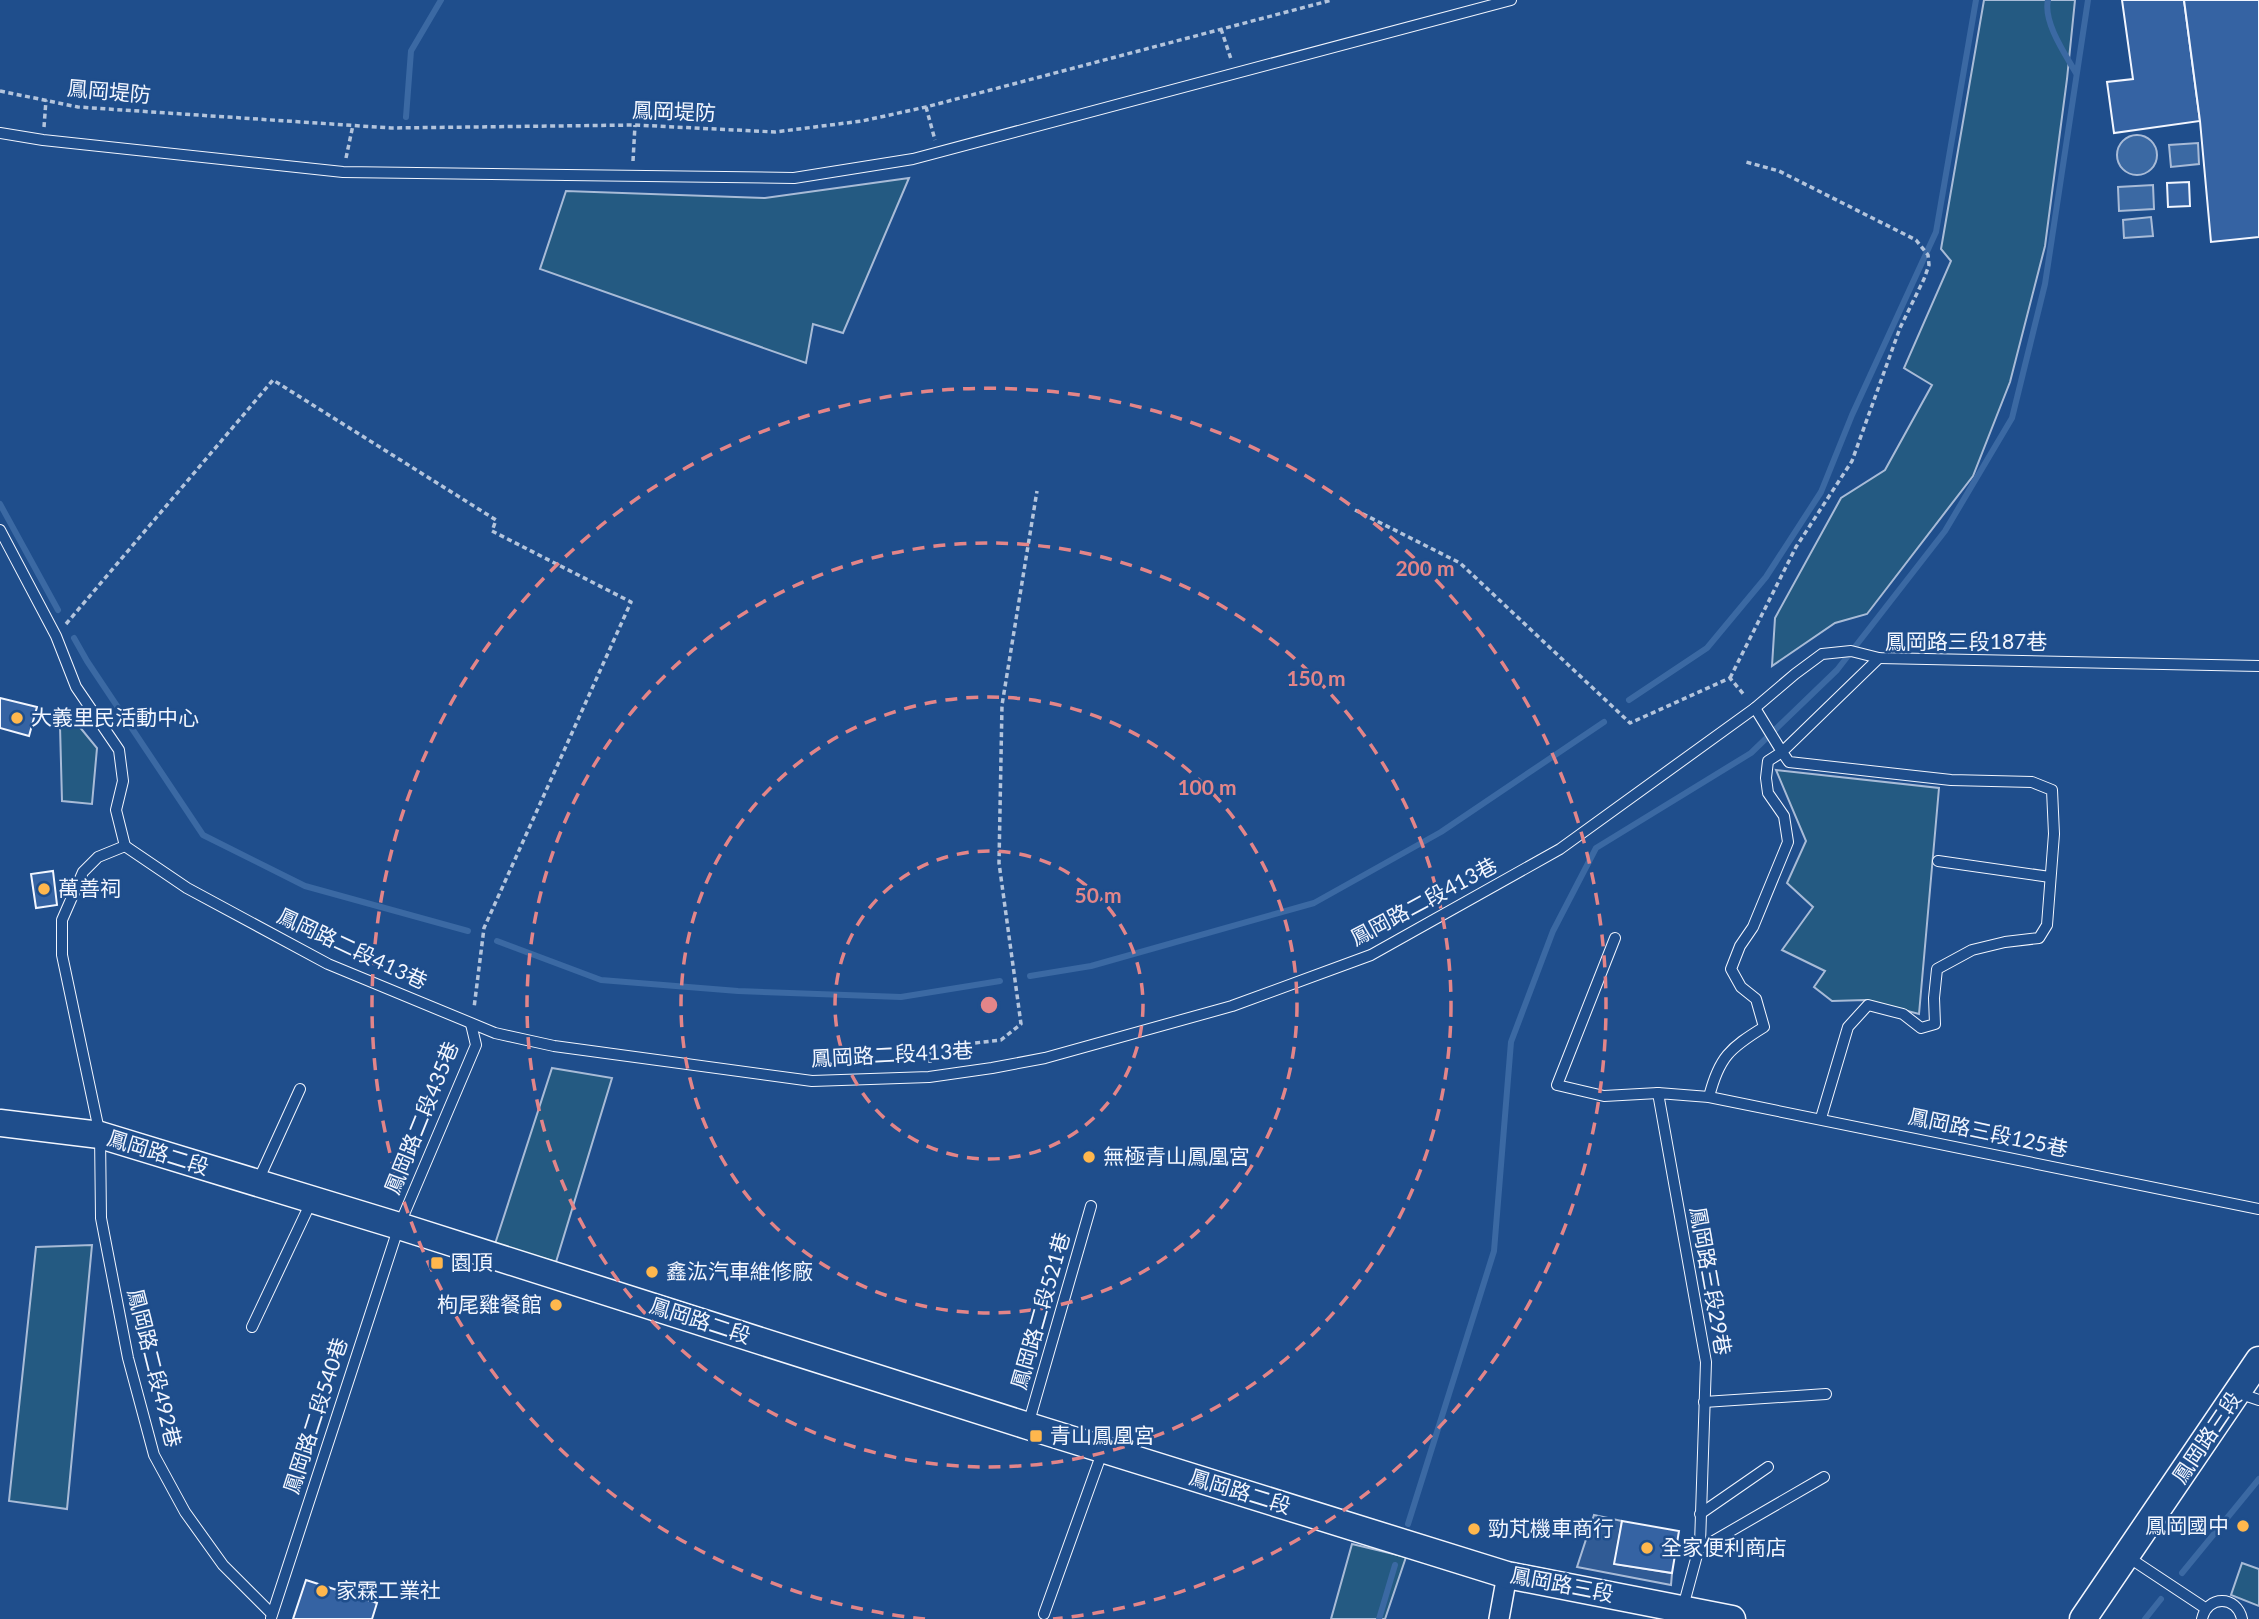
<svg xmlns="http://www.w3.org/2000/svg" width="2259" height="1619" font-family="Lato,'Noto Sans TC',sans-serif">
<rect width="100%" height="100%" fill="#1f4e8c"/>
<g fill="#245a82" stroke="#a8bbd7" stroke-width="2">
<polygon points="1984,0 2075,0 2067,79 2045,246 2010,382 1973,476 1867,614 1835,623 1772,666 1775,618 1841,498 1885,470 1932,385 1904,368 1951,261 1941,249"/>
<polygon points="909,178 843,333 813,324 806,363 540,269 566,191 765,198"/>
<polygon points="74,720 97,748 92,804 62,801 60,726"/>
<polygon points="1776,770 1939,788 1919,1014 1866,1000 1832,1001 1814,987 1825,971 1782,950 1813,907 1787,883 1806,841"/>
<polygon points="552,1068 612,1078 556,1262 495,1244"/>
<polygon points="92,1245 67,1509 9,1501 36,1247"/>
<polygon points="1352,1544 1406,1557 1385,1619 1331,1619"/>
<polygon points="2242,1563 2259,1569 2259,1606 2231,1595"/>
</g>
<polygon fill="#305b95" stroke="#a8bbd7" stroke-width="2" points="1594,1515 1622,1521 1615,1564 1672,1573 1671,1585 1577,1567"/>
<g fill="#3b69a3" stroke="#a8bbd7" stroke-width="2">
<circle cx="2137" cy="155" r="20"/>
<polygon points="2198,143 2199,164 2171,167 2169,145"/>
<polygon points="2153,185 2154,209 2119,211 2118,187"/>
<polygon points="2151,217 2153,236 2124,238 2123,220"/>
</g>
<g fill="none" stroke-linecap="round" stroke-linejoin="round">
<g stroke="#3b69a3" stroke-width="6">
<path d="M2048,0C2043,22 2065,54 2076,73"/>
<polyline points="406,117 411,51 441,0"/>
<polyline points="0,504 58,610"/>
<polyline points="74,638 87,661 203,835 305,886 468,931"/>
<polyline points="1629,700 1707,648 1766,577 1821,492 1852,415 1936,232 1976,0"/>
<polyline points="497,941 601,980 738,991 901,997 1000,981"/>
<polyline points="1030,976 1091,966 1314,903 1441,832 1604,722"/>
<polyline points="1408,1524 1494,1251 1511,1042 1553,931 1596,848 1751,753 1837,670 1945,531 2012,418 2045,284 2088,0"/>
<polyline points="2182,1573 2259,1479"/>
<polyline points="1379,1619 1395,1565"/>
<polyline points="2145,1619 2161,1599"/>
</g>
</g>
<g fill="#3563a3" stroke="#f2f6ff" stroke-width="2">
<polygon points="2122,0 2184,0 2200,121 2114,133 2107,82 2133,79"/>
<polygon points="2184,0 2259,0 2259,237 2211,242 2200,121"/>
<polygon points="2189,182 2190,206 2168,207 2167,183"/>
<polygon points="0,698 37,707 29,736 0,728"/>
<polygon points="53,871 57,905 36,908 31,874"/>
<polygon points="1622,1521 1679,1531 1672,1573 1614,1564"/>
<polygon points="306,1580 377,1603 372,1619 293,1619"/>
</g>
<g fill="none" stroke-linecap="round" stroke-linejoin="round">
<g stroke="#f2f6ff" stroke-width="12">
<g id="lane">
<polyline points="0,133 43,140 343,172 794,178 913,159 1511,0"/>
<polyline points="0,530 56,636 76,687 119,750 123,781 116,810 125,846"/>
<polyline points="125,846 187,888 328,964 495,1033 554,1046 812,1081 929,1077 992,1068 1045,1058 1232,1006 1371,955 1560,849 1755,708 1795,674 1822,654 1851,651 1879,658 2259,666"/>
<polyline points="125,846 98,857 83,872 62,920 62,955 100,1135 101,1218 128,1358 154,1455 185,1512 223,1565 272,1614"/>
<polyline points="1938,861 2050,877"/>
<polyline points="1615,938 1557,1085 1604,1096 1658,1093"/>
<path d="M1709,1097C1719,1057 1730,1048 1764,1027L1756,999L1741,987L1731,969L1740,946L1753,927L1788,842L1784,816L1768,793L1766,778L1768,761L1782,752L1755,708"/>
<polyline points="1821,1118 1848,1027 1868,1005 1903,1014 1921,1028 1935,1024 1934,998 1937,969 1972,950 2005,942 2039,938 2047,925 2054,834 2052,790 2032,782 1951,780 1789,762 1782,752 1879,658"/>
<polyline points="258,1181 300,1089"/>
<polyline points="252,1327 312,1200"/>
<polyline points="2238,1393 2259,1400"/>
<polyline points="1704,1402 1826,1394"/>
<polyline points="1028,1425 1091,1206"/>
<polyline points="1700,1514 1768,1467"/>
<polyline points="1698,1550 1824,1477"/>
<polyline points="2128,1557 2205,1608"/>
<polyline points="1683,1607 1700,1544 1706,1362 1658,1093 1709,1097 2259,1209"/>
<polyline points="1044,1614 1103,1450"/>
<polyline points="271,1618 399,1226 476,1045 471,1024"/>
<path d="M2202,1619C2207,1595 2237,1595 2242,1619"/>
</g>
</g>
<g stroke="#f2f6ff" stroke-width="22">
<polyline id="street" points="1499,1619 1507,1575"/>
</g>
<g stroke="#f2f6ff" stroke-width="29">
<g id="secondary">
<polyline points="0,1123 100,1135 399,1226 1028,1426 1507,1575 1732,1619"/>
<polyline points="2083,1619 2259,1360"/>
</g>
</g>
<g stroke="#b3c4dc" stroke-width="3.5" stroke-dasharray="5 3.5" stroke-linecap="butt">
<polyline points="1221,29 1231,59"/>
<polyline points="0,91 78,107 391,128 635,125 775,132 862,121 926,107 1332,0"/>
<polyline points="926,107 935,140"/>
<polyline points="44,127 46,100"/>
<polyline points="346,158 353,125"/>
<polyline points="633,161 635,125"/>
<polyline points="1355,510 1460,563 1630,723 1730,678 1745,696"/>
<polyline points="66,624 273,380 496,520 492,531 631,602 484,928 474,1008"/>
<polyline points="1730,678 1796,547 1852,461 1900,328 1924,279 1929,265 1928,255 1916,240 1779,171 1746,162"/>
<polyline points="930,1063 931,1048 1001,1040 1021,1024 999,863 1002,705 1037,491"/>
</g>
<use href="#lane" stroke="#1f4e8c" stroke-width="10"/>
<use href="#street" stroke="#1f4e8c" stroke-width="19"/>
<use href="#secondary" stroke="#1f4e8c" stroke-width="26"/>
</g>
<g fill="none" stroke="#e38589" stroke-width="3.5" stroke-dasharray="12 9">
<circle cx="989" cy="1005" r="154"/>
<circle cx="989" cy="1005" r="308"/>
<circle cx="989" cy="1005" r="462"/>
<path d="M925 1619A617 617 0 1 1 1053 1619"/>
</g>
<g fill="#ffb74d" stroke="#1f4e8c" stroke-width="2.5">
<circle cx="17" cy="718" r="7"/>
<circle cx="44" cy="889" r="7"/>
<circle cx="1089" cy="1157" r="7"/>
<rect x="430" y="1256" width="14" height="14" rx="3.5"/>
<circle cx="652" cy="1272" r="7"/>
<circle cx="556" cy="1305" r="7"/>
<rect x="1029" y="1429" width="14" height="14" rx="3.5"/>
<circle cx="2243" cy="1526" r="7"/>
<circle cx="1474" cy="1529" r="7"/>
<circle cx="1647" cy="1548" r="7"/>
<circle cx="322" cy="1591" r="7"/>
</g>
<g text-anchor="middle" stroke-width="5" stroke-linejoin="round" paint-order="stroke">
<g font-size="21" fill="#f2f6ff" stroke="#1f4e8c">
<text transform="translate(109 92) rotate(5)" y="7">鳳岡堤防</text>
<text transform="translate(674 112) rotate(2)" y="7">鳳岡堤防</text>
<text x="1966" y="649">鳳岡路三段187巷</text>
<text transform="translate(1424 902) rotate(-28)" y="7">鳳岡路二段413巷</text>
<text transform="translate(352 949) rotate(25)" y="7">鳳岡路二段413巷</text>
<text transform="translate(892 1055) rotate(-3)" y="7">鳳岡路二段413巷</text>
<text transform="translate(422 1118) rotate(-68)" y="7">鳳岡路二段435巷</text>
<text transform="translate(1988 1133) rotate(12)" y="7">鳳岡路三段125巷</text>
<text transform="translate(158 1153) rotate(17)" y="7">鳳岡路二段</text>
<text transform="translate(1710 1281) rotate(80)" y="7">鳳岡路三段29巷</text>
<text transform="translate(1041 1311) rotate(-74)" y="7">鳳岡路二段521巷</text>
<text transform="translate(700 1321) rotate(18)" y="7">鳳岡路二段</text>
<text transform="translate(154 1368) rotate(76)" y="7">鳳岡路二段492巷</text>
<text transform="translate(316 1416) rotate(-72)" y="7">鳳岡路二段540巷</text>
<text transform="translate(2207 1438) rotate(-56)" y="7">鳳岡路三段</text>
<text transform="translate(1240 1492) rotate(17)" y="7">鳳岡路二段</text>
<text transform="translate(1562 1585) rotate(11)" y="7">鳳岡路三段</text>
</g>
<g font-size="21" fill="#f2f6ff" stroke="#1f4e8c" text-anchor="start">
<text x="31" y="725">大義里民活動中心</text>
<text x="58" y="896">萬善祠</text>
<text x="1103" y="1164">無極青山鳳凰宮</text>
<text x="451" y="1270">園頂</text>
<text x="666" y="1279">鑫汯汽車維修廠</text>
<text x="542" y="1312" text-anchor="end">枸尾雞餐館</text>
<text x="1050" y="1443">青山鳳凰宮</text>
<text x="2229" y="1533" text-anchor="end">鳳岡國中</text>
<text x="1488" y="1536">勁芃機車商行</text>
<text x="1661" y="1555">全家便利商店</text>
<text x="336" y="1598">家霖工業社</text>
</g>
</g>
<circle cx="989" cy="1005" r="10" fill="#e38589" stroke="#1f4e8c" stroke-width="3.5"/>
<g font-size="21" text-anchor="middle" font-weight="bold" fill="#e38589" stroke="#1f4e8c" stroke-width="5" stroke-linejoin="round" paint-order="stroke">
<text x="1425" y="576">200 m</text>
<text x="1316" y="686">150 m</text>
<text x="1207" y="795">100 m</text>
<text x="1098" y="903">50 m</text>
</g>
</svg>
